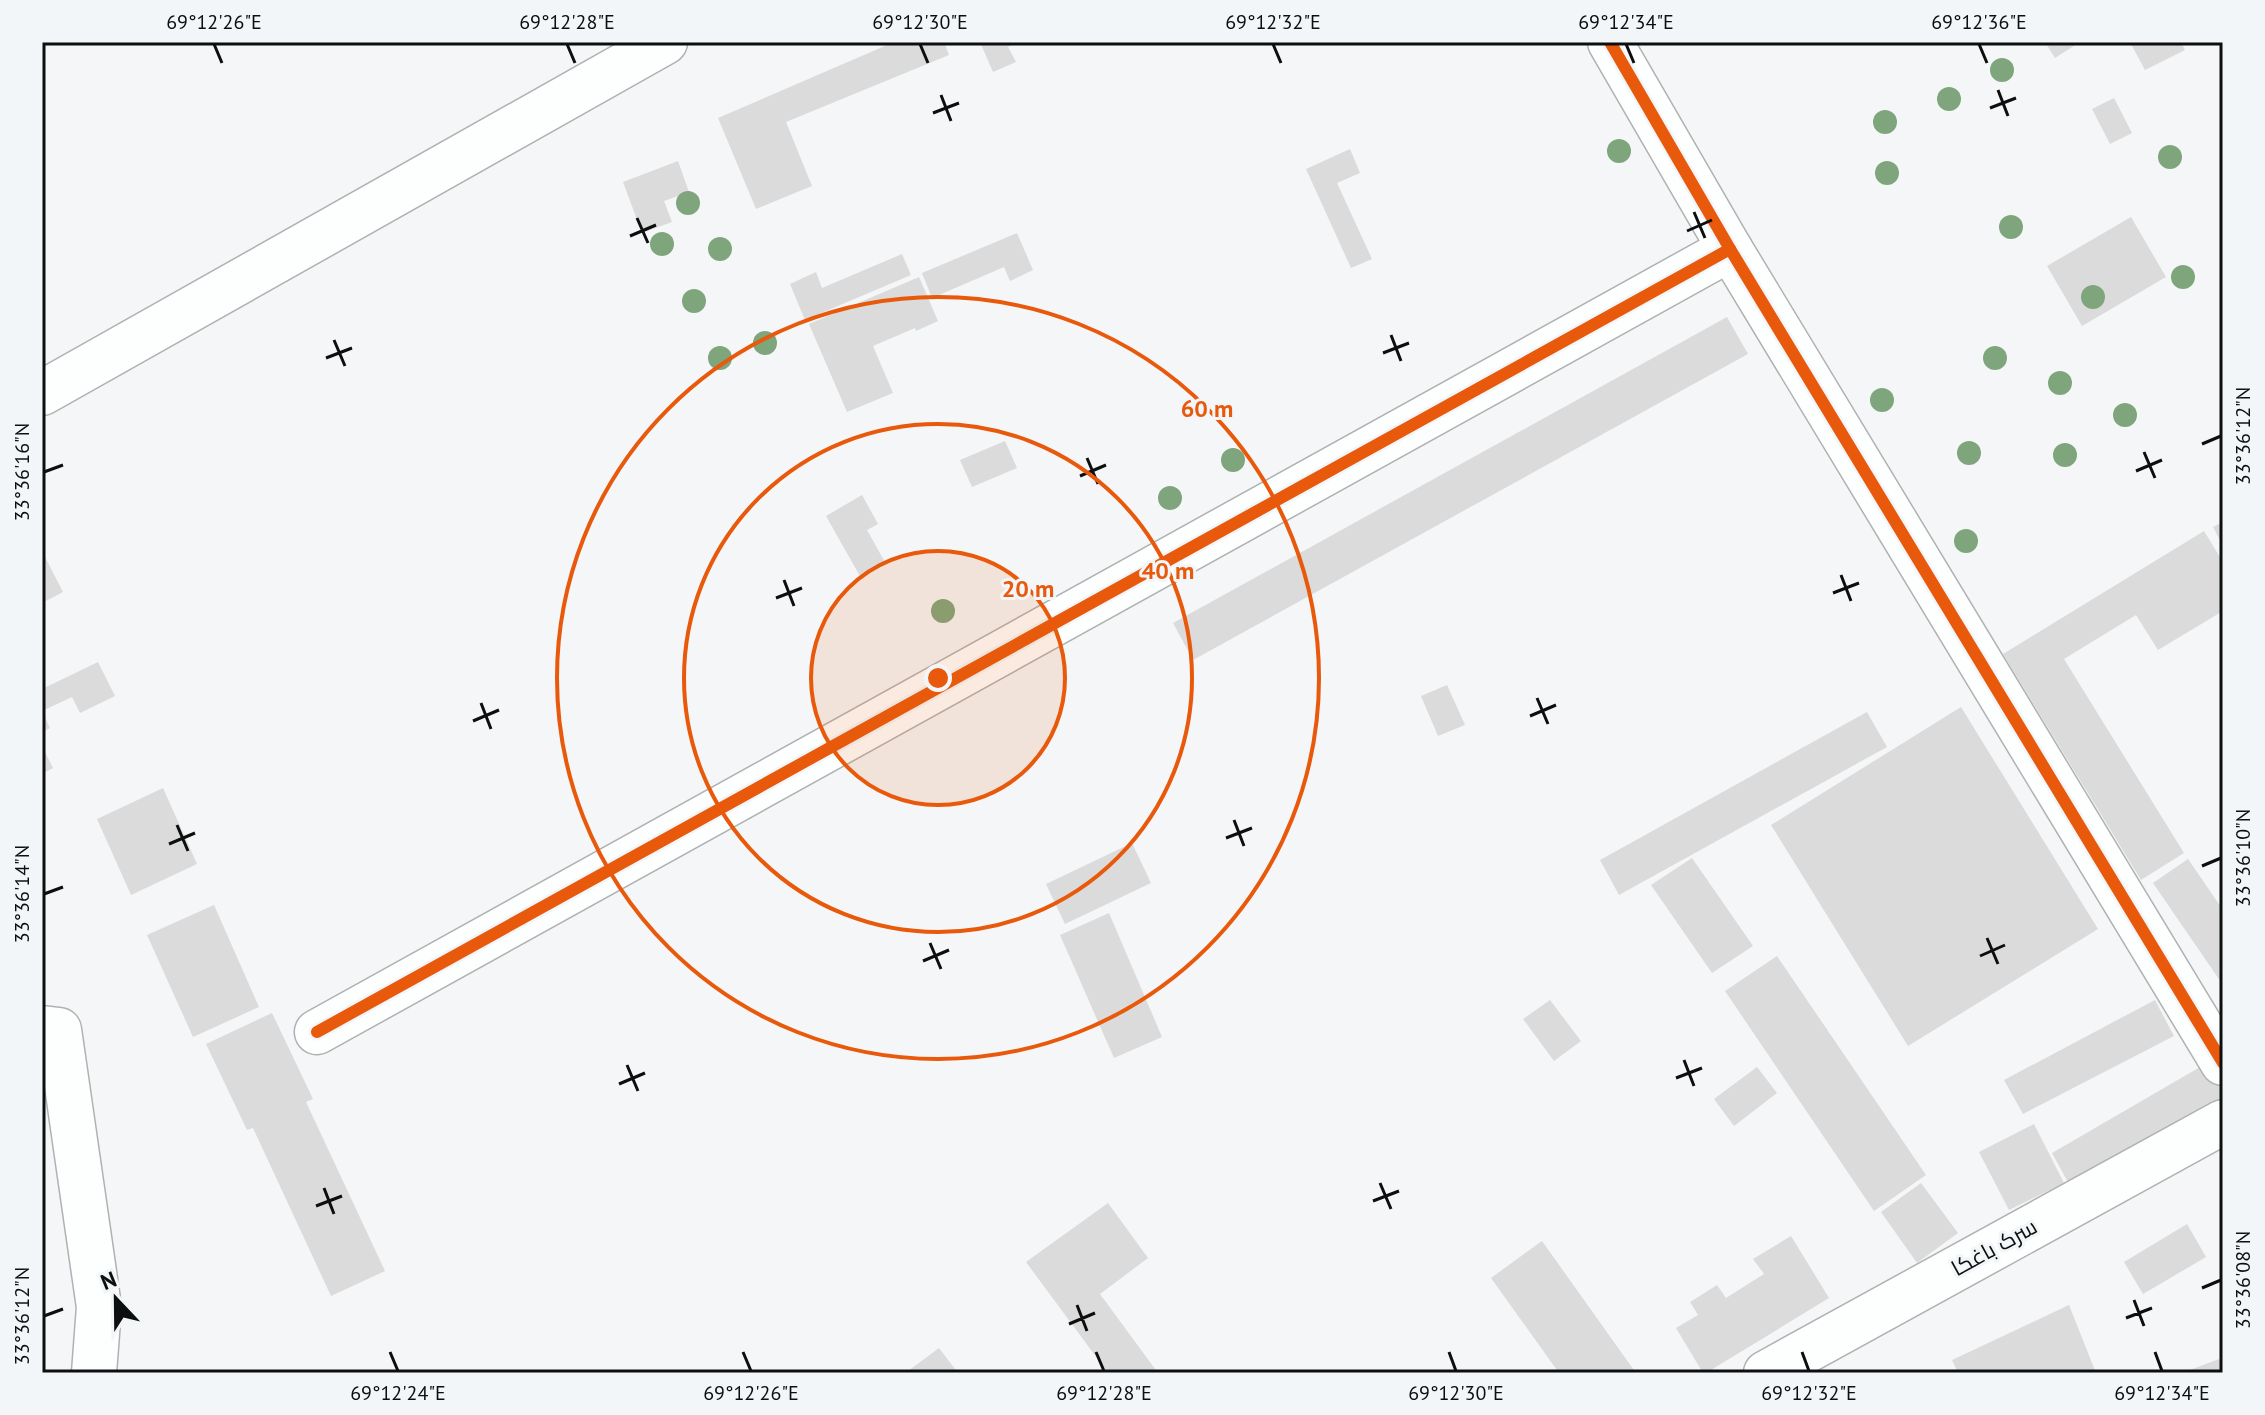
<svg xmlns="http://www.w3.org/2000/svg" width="2265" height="1415" font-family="'PT Sans',Cairo,sans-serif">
<rect width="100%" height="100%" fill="#f4f6f7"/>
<g fill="#dbdbdc">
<polygon points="894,42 944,42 949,55 786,122 812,186 756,209 718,118"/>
<polygon points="980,42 1019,42 1008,47 1016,62 993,72"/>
<polygon points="2045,42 2080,42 2055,58"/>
<polygon points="2130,42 2181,42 2185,50 2145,70"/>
<polygon points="2114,98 2132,133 2110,144 2092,109"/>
<polygon points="1350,149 1360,173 1337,183 1372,259 1351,268 1306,169"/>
<polygon points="678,161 689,192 664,201 672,222 642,233 623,182"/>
<polygon points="2131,217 2166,277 2082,326 2047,266"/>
<polygon points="1017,233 1033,270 1010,281 1004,267 932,298 922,273"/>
<polygon points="902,254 911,275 805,320 790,284 816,272 822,288"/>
<polygon points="919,277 938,321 916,331 915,328 873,346 893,393 847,412 809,324"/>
<polygon points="1727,317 1748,354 1193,660 1173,623"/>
<polygon points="1005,441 1017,468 972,487 960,460"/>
<polygon points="862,495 878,524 867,530 886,564 861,578 826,516"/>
<polygon points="2223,522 2223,546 2213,527"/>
<polygon points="2204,531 2223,562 2223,611 2158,650 2136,615 2064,659 2184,853 2141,880 2003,654"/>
<polygon points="44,555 63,592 42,603 42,557"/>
<polygon points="98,662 115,696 80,713 72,697 42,711 50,728 42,732 42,689"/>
<polygon points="1447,685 1465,725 1438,736 1421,696"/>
<polygon points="1961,707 2098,929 1908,1046 1771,825"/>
<polygon points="1867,712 1887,747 1619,895 1600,860"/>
<polygon points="42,746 53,768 42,774"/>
<polygon points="163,788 197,864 131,895 97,819"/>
<polygon points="1132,843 1151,883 1065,924 1046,884"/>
<polygon points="1692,858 1753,946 1712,973 1651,885"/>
<polygon points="2188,859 2223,910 2223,985 2153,883"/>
<polygon points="214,905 259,1007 193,1037 147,935"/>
<polygon points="1109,913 1162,1037 1114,1058 1060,935"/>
<polygon points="1777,956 1926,1175 1874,1211 1725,991"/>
<polygon points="1550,1000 1581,1041 1554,1061 1523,1019"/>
<polygon points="2155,1000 2174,1036 2023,1114 2004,1080"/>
<polygon points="272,1013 313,1099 306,1102 385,1271 331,1296 253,1128 247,1130 206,1044"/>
<polygon points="2207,1063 2223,1092 2223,1107 2074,1193 2052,1153"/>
<polygon points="1757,1067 1777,1093 1734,1126 1714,1099"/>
<polygon points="2034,1124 2064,1183 2009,1210 1979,1152"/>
<polygon points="1921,1183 1958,1233 1917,1263 1881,1212"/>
<polygon points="1108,1203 1148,1258 1100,1294 1158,1373 1108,1373 1026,1262"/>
<polygon points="2187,1224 2206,1257 2143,1294 2124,1262"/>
<polygon points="1791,1236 1829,1298 1706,1373 1703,1373 1676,1328 1698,1315 1690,1302 1717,1285 1726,1298 1764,1274 1753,1259"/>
<polygon points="1542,1241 1636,1373 1559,1373 1491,1278"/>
<polygon points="2069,1305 2096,1373 1958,1373 1952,1360"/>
<polygon points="939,1348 958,1373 909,1373 908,1371"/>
<polygon points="2219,1359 2223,1373 2182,1373"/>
</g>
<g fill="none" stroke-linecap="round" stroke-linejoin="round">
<g stroke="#b0b1b2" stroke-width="47">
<g id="street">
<polyline points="1610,42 1730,249 2223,1063"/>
<polyline points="42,393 665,42"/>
<polyline points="42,1028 59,1030 99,1307 94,1373"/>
<polyline points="317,1032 1730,249"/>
</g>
</g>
<g stroke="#b0b1b2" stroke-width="47">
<polyline id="secondary" points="1766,1373 2223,1122"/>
</g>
<use href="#street" stroke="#fdfefe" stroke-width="44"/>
<use href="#secondary" stroke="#fdfefe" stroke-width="44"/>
<g stroke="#f3f6f8" stroke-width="17">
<g id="cycleway">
<polyline points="1610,42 1730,249 2223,1063"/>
<polyline points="317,1032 1730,249"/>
</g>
</g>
<use href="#cycleway" stroke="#e8590c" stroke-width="12"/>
</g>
<g fill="#7fa57d">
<circle cx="2002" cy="70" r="12"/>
<circle cx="1949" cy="99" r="12"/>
<circle cx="1885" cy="122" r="12"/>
<circle cx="1619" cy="151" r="12"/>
<circle cx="2170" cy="157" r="12"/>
<circle cx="1887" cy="173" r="12"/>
<circle cx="688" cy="203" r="12"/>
<circle cx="2011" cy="227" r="12"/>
<circle cx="662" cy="244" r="12"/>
<circle cx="720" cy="249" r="12"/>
<circle cx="2183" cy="277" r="12"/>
<circle cx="2093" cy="297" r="12"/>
<circle cx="694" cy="301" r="12"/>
<circle cx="765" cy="343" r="12"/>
<circle cx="720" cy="358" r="12"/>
<circle cx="1995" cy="358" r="12"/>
<circle cx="2060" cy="383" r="12"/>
<circle cx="1882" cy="400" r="12"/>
<circle cx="2125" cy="415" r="12"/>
<circle cx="1969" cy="453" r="12"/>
<circle cx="2065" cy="455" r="12"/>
<circle cx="1233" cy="460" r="12"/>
<circle cx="1170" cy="498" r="12"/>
<circle cx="1966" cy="541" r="12"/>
<circle cx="943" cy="611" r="12"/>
</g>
<path fill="none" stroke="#0d0e0e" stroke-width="3" d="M214,44L222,63M567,44L575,63M920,44L928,63M1273,44L1281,63M1626,44L1634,63M1979,44L1987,63M1998,90L2008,116M941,95L951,121M1990,108L2016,98M933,113L959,103M1694,212L1705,238M637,218L648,243M1687,231L1712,220M630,236L656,225M1391,335L1401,361M334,340L345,366M1383,353L1409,343M326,358L352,348M2202,444L2221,436M2144,452L2155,478M1087,458L1098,484M2136,471L2162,460M44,472L63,465M1080,476L1106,465M1841,575L1851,601M784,580L794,606M1833,593L1859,583M776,598L802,588M1537,698L1548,724M481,703L491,729M1530,716L1556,705M473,721L499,710M1234,820L1244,846M177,825L188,851M1226,838L1252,828M169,844L195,833M2202,866L2221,858M44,894L63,887M1987,938L1998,964M930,943L941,969M1980,956L2005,945M923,961L949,950M1684,1060L1694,1086M627,1065L638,1091M1676,1078L1702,1068M619,1084L645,1073M1380,1183L1391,1209M324,1188L334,1214M1373,1201L1399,1191M316,1206L342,1196M2202,1288L2221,1280M2134,1300L2144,1326M1077,1305L1087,1331M44,1316L63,1309M2126,1318L2152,1308M1069,1324L1095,1313M390,1352L398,1371M743,1352L751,1371M1096,1352L1104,1371M1449,1352L1456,1371M1802,1352L1809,1371M2155,1352L2162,1371"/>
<circle cx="938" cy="678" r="127" fill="#e8590c" fill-opacity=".12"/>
<g fill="none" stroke="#e8590c" stroke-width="4">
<circle cx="938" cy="678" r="127"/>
<circle cx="938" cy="678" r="254"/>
<circle cx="938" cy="678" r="381"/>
</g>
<g text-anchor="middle" stroke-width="6" stroke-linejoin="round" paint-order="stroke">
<g font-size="22" fill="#0d0e0e" stroke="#f3f6f8">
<text transform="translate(1994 1247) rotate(-29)" y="8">سرک باغکا</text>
</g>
</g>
<circle cx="938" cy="678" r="12" fill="#e8590c" stroke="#f3f6f8" stroke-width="4"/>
<g font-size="24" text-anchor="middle" font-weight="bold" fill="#e8590c" stroke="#f3f6f8" stroke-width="6" stroke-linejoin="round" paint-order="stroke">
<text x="1207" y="417">60 m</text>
<text x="1168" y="579">40 m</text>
<text x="1028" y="597">20 m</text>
</g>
<rect width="2265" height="1415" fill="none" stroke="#f3f6f8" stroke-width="88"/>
<g transform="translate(116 1299) rotate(338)" stroke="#f3f6f8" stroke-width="6" paint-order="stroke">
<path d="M0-6L14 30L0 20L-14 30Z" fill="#0d0e0e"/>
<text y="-12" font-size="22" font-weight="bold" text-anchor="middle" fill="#0d0e0e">N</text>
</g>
<rect x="44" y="44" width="2177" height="1327" fill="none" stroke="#0d0e0e" stroke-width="3"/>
<g font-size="20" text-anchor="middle" fill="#0d0e0e">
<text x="214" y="29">69°12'26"E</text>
<text x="567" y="29">69°12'28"E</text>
<text x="920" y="29">69°12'30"E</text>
<text x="1273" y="29">69°12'32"E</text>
<text x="1626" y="29">69°12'34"E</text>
<text x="1979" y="29">69°12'36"E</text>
<text transform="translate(2243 436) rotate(-90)" y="7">33°36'12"N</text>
<text transform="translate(22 472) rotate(-90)" y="7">33°36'16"N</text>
<text transform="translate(2243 858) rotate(-90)" y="7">33°36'10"N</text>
<text transform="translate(22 894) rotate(-90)" y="7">33°36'14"N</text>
<text transform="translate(2243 1280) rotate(-90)" y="7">33°36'08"N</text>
<text transform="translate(22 1316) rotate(-90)" y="7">33°36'12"N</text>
<text x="398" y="1400">69°12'24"E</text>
<text x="751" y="1400">69°12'26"E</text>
<text x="1104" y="1400">69°12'28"E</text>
<text x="1456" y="1400">69°12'30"E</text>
<text x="1809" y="1400">69°12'32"E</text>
<text x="2162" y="1400">69°12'34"E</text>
</g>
</svg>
